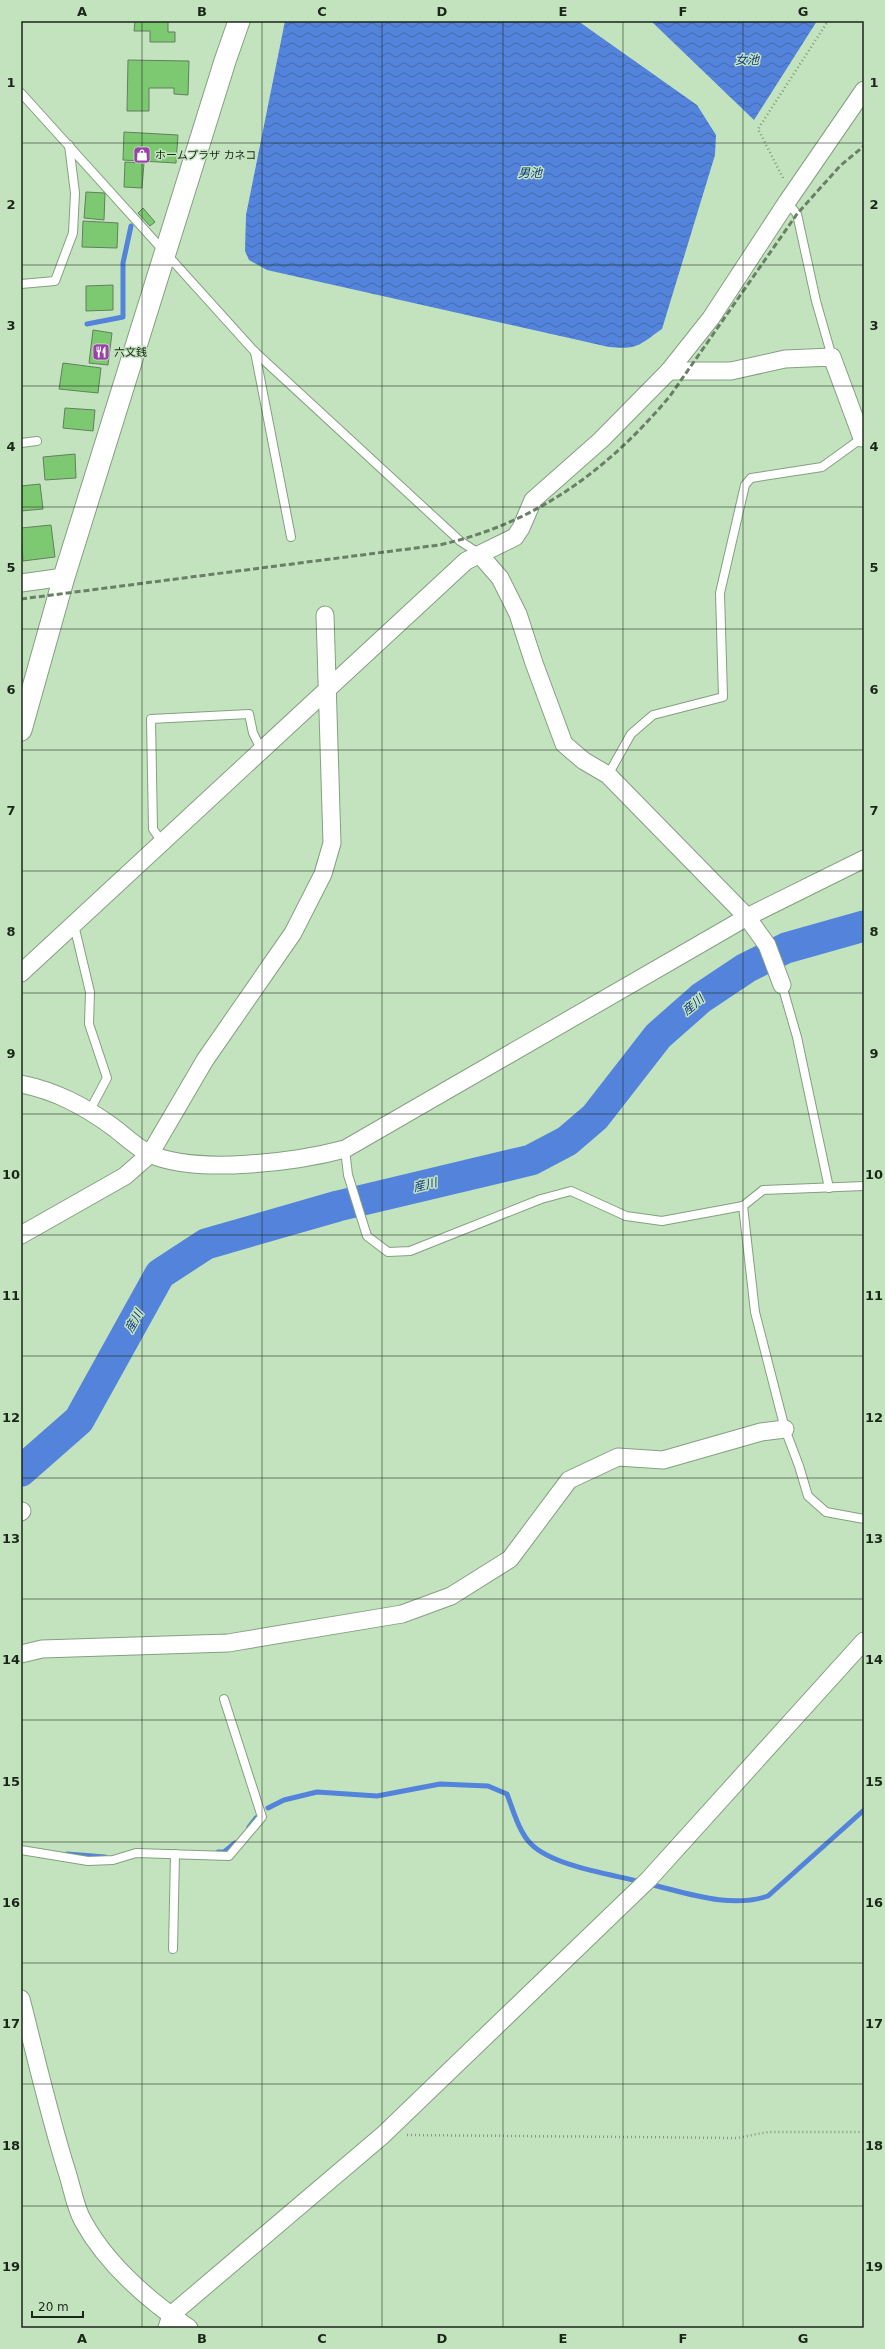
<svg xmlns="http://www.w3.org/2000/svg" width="885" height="2349" font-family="'DejaVu Sans','Noto Sans JP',sans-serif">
<defs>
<pattern id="water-waves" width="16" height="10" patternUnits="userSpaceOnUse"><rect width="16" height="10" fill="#5383db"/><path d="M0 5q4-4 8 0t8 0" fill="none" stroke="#446bb1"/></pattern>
</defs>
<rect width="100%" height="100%" fill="#c3e3be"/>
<g fill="url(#water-waves)">
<path d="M285,21H578L697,105L716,135L715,155L662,329C639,345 638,350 609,347L267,270L249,260L245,251L246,215Z"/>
<polygon points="651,21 817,21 754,120"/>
</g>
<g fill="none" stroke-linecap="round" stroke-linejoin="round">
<g stroke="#5383db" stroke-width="5">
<polyline points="87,324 123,317 123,263 131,226"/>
<path d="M268,1808L284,1800L317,1792L377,1796L440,1784L488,1786L507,1794C513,1810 519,1832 531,1844C553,1866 610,1874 641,1882"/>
<polyline points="249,1827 256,1818"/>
<polyline points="218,1852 224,1852 235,1843"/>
<polyline points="67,1854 105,1857"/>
<path d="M649,1884C687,1893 730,1909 768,1896L864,1810"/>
</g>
<polyline stroke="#5383db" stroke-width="31" points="21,1471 79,1420 160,1274 206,1244 338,1206 531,1160 567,1141 595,1117 658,1036 701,998 746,968 786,948 864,926"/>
</g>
<g fill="#7cc971" stroke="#637f5f">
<polygon points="135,21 168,21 168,32 175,32 175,42 150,42 150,31 134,31"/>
<polygon points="128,60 189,61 188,95 174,94 174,88 149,88 149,111 127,111"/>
<polygon points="124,132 178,135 176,163 123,160"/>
<polygon points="125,162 144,163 142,188 124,187"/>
<polygon points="86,192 105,193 104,220 84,218"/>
<polygon points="143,208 155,222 150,226 138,213"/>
<polygon points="83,221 118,223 117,248 82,247"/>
<polygon points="113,285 113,310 86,311 86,286"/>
<polygon points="93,330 112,333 108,365 89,363"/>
<polygon points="63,363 101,368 98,393 59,389"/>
<polygon points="65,408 95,410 93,431 63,428"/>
<polygon points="75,454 76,478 45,480 43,457"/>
<polygon points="40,484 43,509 21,511 21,486"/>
<polygon points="51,525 55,557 23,561 21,528"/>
</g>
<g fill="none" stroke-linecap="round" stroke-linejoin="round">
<g stroke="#83a17f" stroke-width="10">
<g id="service">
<polyline points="21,93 255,352 460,541 480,554"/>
<polyline points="787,202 797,214 816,301 832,357"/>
<polyline points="21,284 55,281 73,233 75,193 69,145"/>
<polyline points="255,352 291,537"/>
<polyline points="21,443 37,441"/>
<polyline points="608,775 631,734 653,715 723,697 720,593 745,485 751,478 822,467 862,438"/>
<polyline points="162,842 153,829 151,719 249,714 253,733 261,749"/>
<polyline points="74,925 90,992 89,1024 107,1078 90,1110"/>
<polyline points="782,985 797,1037 829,1188"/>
<polyline points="345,1149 348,1175 367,1236 388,1252 410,1251 541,1199 571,1191 626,1216 662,1221 743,1206 763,1190 864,1186"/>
<polyline points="743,1206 755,1312 785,1429 799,1466 808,1496 826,1512 864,1519"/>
<polyline points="21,1850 88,1861 113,1860 136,1853 229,1856 262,1817 224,1699"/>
<polyline points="173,1949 175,1854"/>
</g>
</g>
<g stroke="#83a17f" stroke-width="19">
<g id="minor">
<polyline points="669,371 731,371 785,359 832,357 862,438 864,438"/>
<polyline points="480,555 500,578 518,614 534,663 564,744 584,761 608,775 747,917 767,945 782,985"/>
<polyline points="21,583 64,577"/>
<polyline points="21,973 466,561 515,537 521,528 533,500 601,440 669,371 711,318 787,202 864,90"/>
<path d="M21,1084C56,1091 84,1106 113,1127C125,1136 137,1148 150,1154C197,1175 296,1162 345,1149L747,917L864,859"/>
<polyline points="21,1235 125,1176 150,1154 205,1060 293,933 323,874 332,843 325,615"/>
<polyline points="21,1512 22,1511"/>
<polyline points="21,1654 42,1649 228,1643 402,1614 451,1596 510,1559 569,1480 618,1457 663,1460 761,1432 785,1429"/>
<path d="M21,1999C36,2057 49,2115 67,2172C72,2187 75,2207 83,2221C107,2265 148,2300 189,2328"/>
<polyline points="167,2328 171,2315 383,2135 649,1879 864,1641"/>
</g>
</g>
<g stroke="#83a17f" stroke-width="23">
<polyline id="tertiary" points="21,730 64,577 225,61 239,21"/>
</g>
<g stroke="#81997d" stroke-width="2.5" stroke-dasharray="1 3" stroke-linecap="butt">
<polyline points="783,178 758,129 828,21"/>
<polyline points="407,2135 737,2138 768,2132 864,2132"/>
</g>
<use href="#service" stroke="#fff" stroke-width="8"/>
<use href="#minor" stroke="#fff" stroke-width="17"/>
<use href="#tertiary" stroke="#fff" stroke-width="21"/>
<path stroke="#697f66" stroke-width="3" stroke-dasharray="6 3" stroke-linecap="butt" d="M21,599L439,545C535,524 608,470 670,396L797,214L840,166L864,146"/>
</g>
<path fill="none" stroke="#1a2618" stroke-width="1" stroke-opacity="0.55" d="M142,21V2328M262,21V2328M382,21V2328M503,21V2328M623,21V2328M743,21V2328M21,143H864M21,265H864M21,386H864M21,507H864M21,629H864M21,750H864M21,871H864M21,993H864M21,1114H864M21,1235H864M21,1356H864M21,1478H864M21,1599H864M21,1720H864M21,1842H864M21,1963H864M21,2084H864M21,2206H864"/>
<defs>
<g id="shop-square" transform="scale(0.9)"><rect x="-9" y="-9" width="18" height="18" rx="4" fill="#9c41ac" stroke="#c3e3be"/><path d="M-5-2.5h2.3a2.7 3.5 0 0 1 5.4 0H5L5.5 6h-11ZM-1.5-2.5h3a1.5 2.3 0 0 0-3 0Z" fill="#fff"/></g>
<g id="restaurant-square" transform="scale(0.9)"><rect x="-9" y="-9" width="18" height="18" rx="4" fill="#9c41ac" stroke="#c3e3be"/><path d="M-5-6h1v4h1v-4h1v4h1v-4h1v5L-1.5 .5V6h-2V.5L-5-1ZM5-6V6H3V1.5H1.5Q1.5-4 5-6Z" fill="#fff"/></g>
</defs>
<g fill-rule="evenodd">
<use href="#shop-square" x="142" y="155"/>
<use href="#restaurant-square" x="101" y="352"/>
</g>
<g text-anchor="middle" stroke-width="3" stroke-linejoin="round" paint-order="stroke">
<g font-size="11" fill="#1a2618" stroke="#c3e3be" text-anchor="start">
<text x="155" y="159">ホームプラザ カネコ</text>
<text x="114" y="356">六文銭</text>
</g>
<g font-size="12" font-style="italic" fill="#0b3684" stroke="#c3e3be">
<text x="747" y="64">女池</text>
<text x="530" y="177">男池</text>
<text transform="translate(693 1005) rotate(-40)" y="4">産川</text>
<text transform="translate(425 1185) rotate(-14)" y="4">産川</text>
<text transform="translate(134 1321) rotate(-61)" y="4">産川</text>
</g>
</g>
<rect width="885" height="2349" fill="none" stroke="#c3e3be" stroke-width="44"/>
<path d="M32 2311v6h51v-6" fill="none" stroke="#1a2618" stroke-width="2"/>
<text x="38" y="2311" font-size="12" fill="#1a2618" stroke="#c3e3be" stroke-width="3" paint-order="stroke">20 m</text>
<rect x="22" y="22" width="841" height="2305" fill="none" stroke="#1a2618" stroke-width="1.5"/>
<g font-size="13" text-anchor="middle" font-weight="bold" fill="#1a2618">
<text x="82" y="16">A</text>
<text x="202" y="16">B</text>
<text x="322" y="16">C</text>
<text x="442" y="16">D</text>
<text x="563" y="16">E</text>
<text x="683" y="16">F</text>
<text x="803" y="16">G</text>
<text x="11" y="87">1</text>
<text x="874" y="87">1</text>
<text x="11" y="209">2</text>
<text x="874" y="209">2</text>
<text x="11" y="330">3</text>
<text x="874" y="330">3</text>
<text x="11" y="451">4</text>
<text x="874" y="451">4</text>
<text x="11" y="572">5</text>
<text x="874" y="572">5</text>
<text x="11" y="694">6</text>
<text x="874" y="694">6</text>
<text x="11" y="815">7</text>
<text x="874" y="815">7</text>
<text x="11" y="936">8</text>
<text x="874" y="936">8</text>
<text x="11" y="1058">9</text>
<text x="874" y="1058">9</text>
<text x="11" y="1179">10</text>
<text x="874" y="1179">10</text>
<text x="11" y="1300">11</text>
<text x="874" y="1300">11</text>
<text x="11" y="1422">12</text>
<text x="874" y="1422">12</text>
<text x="11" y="1543">13</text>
<text x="874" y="1543">13</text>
<text x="11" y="1664">14</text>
<text x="874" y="1664">14</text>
<text x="11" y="1786">15</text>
<text x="874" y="1786">15</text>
<text x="11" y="1907">16</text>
<text x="874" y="1907">16</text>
<text x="11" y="2028">17</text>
<text x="874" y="2028">17</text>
<text x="11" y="2150">18</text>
<text x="874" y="2150">18</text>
<text x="11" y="2271">19</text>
<text x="874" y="2271">19</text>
<text x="82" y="2343">A</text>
<text x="202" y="2343">B</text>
<text x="322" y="2343">C</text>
<text x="442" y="2343">D</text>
<text x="563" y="2343">E</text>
<text x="683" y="2343">F</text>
<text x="803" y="2343">G</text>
</g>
</svg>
